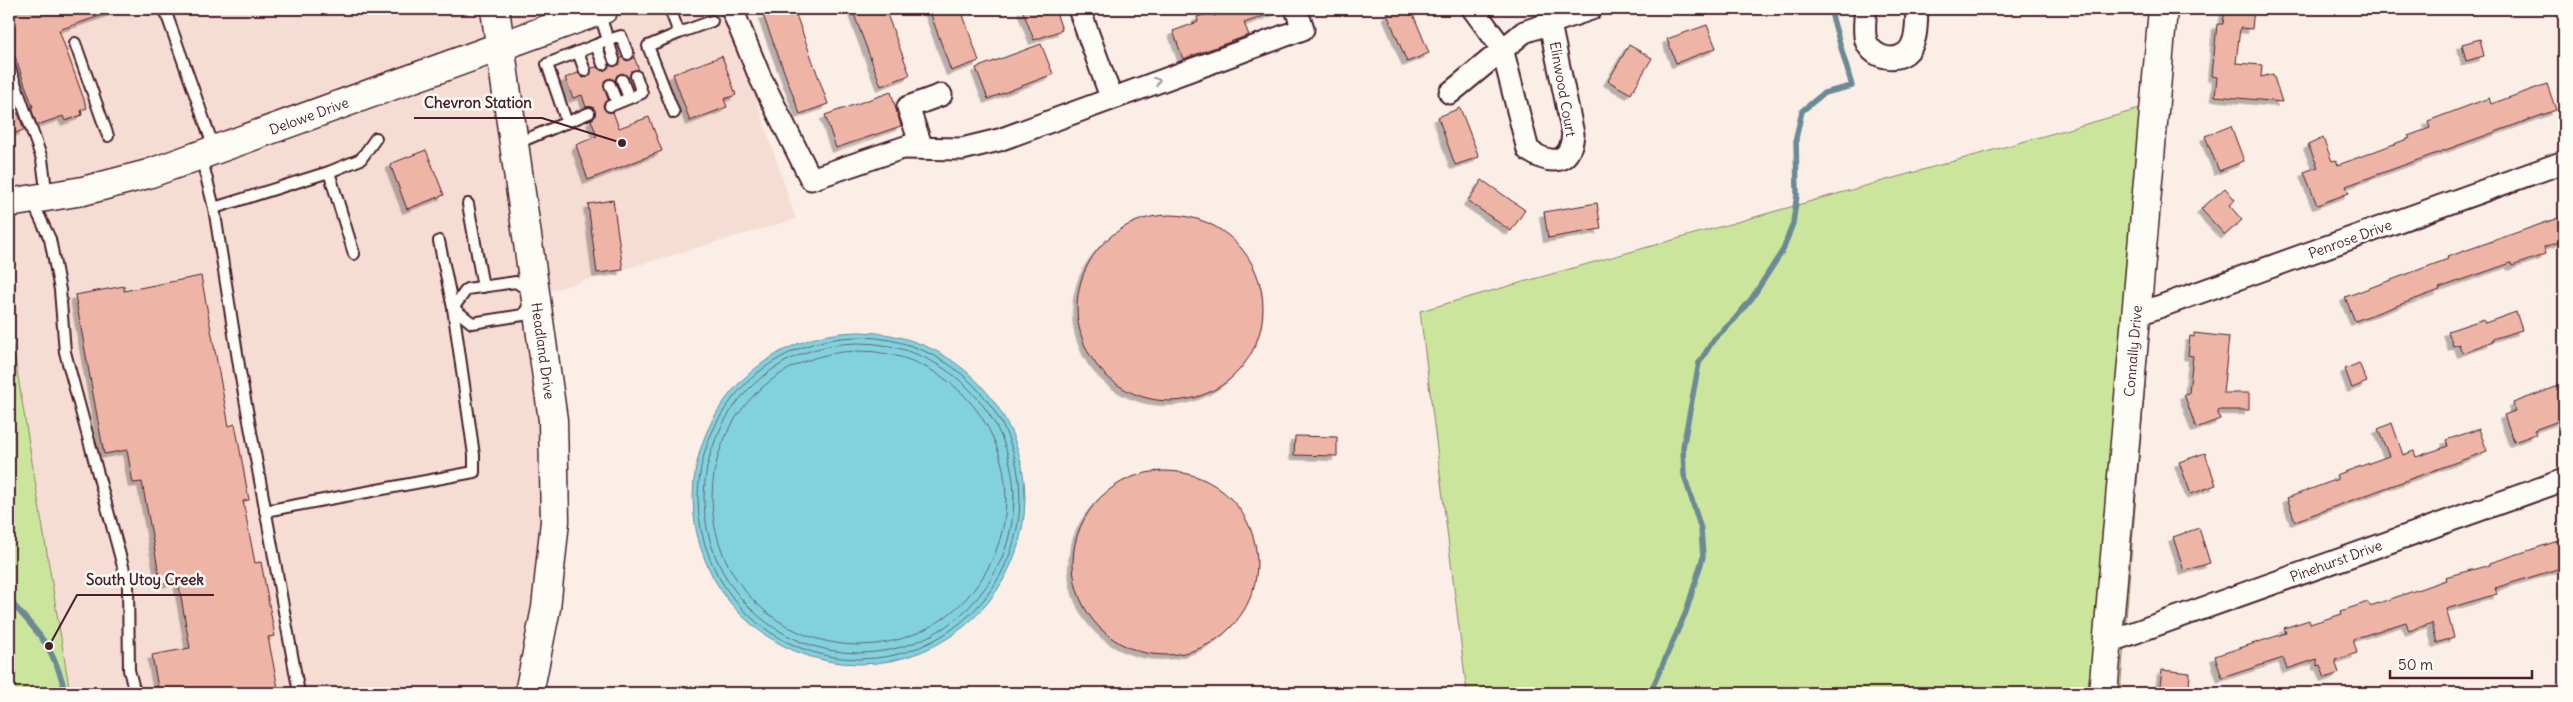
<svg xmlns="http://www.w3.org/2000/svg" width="2573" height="702" font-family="Delius,sans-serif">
<defs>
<filter id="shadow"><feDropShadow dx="-4.5" dy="4.5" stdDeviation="0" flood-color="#0004"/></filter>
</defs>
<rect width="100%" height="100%" fill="#faeee7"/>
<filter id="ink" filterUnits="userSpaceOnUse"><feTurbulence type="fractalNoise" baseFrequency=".02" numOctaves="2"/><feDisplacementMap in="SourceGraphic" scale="10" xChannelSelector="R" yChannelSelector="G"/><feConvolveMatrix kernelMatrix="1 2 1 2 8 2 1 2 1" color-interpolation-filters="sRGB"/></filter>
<g filter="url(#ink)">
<polygon fill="#f6ddd4" points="9,9 726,9 796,219 532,296 562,490 539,693 70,693 9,322"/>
<g fill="#cbe69c" stroke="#8a8264">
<polygon points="2168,101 2120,693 1467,693 1420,311"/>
<polygon points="9,322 70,693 9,693"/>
</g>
<circle fill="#82d2de" stroke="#6c8a96" cx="859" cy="498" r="166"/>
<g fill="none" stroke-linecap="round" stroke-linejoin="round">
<g stroke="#606773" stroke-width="1">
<circle cx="859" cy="498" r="161"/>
<circle cx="859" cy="498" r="155"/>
<circle cx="859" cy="498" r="147"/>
</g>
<g stroke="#6c8a96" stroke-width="5.5">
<path d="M9,600C37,630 57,652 65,693"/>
<polyline points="1650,693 1686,612 1703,557 1701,529 1684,475 1683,447 1699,363 1714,339 1734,320 1752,298 1783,250 1793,223 1797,195 1796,138 1802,111 1824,93 1852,86 1830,9"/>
</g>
</g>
<g fill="#eeb5a6" stroke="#4a1f2b" filter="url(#shadow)">
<polygon points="9,9 114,9 114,11 59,30 87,108 81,110 82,115 65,121 63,116 37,125 31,108 33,107 9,40"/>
<polygon points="782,9 794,9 828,104 800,114 763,15"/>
<polygon points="852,9 885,9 910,75 881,86"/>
<polygon points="929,9 961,9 979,61 951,71"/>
<polygon points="1022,9 1055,9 1062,30 1034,40"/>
<polygon points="1235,9 1278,9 1278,11 1244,23 1249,35 1183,59 1173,31 1198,22 1197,17 1213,12 1214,16"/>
<polygon points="1399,9 1411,9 1429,53 1407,62 1387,14"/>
<polygon points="2225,9 2254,9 2252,29 2240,28 2236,63 2262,65 2261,77 2273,74 2282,102 2215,96 2217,77 2212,76 2217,24 2223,24"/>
<polygon points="1707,25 1716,48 1676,63 1667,39"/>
<polygon points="2480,39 2484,56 2466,61 2462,44"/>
<polygon points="1041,44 1053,74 988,99 976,68"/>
<polygon points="1629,45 1652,58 1631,94 1608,81"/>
<polygon points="722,56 736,95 724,99 727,107 690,121 673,74"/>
<polygon points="622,57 627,61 634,57 639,70 631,71 629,78 623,73 617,75 615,81 611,78 605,80 604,88 608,99 603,105 604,109 613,112 619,128 649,117 662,151 588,180 576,145 597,136 591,120 595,117 595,111 593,107 586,107 582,95 573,98 565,78 578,73 583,78 588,77 591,68 597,67 602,71 610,65 616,66"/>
<polygon points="2547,84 2556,110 2346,186 2349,193 2317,205 2304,172 2318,167 2308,145 2323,138 2332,161 2336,160 2338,165 2410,138 2408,136 2430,128 2428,121 2489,98 2491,104"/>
<polygon points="891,92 901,126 836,148 825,115"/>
<polygon points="1460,108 1479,157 1455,165 1438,117"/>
<polygon points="18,113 24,130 9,135 9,116"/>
<polygon points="2231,126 2244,161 2219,171 2205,136"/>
<polygon points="426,150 444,195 407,209 390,164"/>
<polygon points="1482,180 1525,210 1511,231 1468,201"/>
<polygon points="2225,188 2235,200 2229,205 2242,220 2225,235 2201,209"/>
<polygon points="613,200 623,270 597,273 588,204"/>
<polygon points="1597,203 1601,229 1548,238 1544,212"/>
<circle cx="1170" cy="308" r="93"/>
<polygon points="2564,216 2564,240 2544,247 2546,254 2512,266 2511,263 2439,288 2440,290 2355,321 2345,297 2448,259 2447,257"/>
<polygon points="201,276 229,426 235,424 239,445 249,500 243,501 255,563 261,562 275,636 268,637 279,693 159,693 152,655 190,648 178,580 161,584 142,482 133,483 127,450 104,454 75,295 124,286 124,291"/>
<polygon points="2516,312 2522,330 2492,339 2493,341 2462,353 2459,344 2453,346 2448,331 2484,319 2485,323"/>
<polygon points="2194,333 2229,337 2223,393 2249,393 2249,410 2217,410 2220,419 2196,428 2184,394 2189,393 2193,356 2188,355 2190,336 2194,337"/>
<polygon points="2359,363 2367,382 2352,388 2345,369"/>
<polygon points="2564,384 2564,419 2534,430 2536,434 2514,442 2504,415 2515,411 2513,403"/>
<polygon points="2392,423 2403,455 2414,451 2416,457 2448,446 2446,440 2479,429 2487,451 2295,521 2287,498 2338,479 2336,475 2389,456 2378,429"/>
<polygon points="1295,436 1337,437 1337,456 1294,455"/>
<polygon points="2205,453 2216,485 2191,494 2179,462"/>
<circle cx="1165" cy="563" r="92"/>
<polygon points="2199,528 2210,563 2184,571 2173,537"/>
<polygon points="2564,539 2564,567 2495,588 2497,594 2446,609 2454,637 2437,643 2432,623 2409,631 2406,622 2353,639 2357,653 2335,660 2339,673 2325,678 2320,665 2317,666 2317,659 2287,669 2283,658 2222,678 2215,656 2286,633 2284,628 2309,620 2310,624 2342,614 2341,611 2368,602 2370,606 2446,580 2445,577 2490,565 2490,563"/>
<polygon points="2162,670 2190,673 2189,688 2184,687 2183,693 2159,693"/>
</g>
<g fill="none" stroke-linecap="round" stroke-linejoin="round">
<g stroke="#4a1f2b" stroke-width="14">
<g id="lane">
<polyline points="670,9 679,33 712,21"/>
<polyline points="165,10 214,148"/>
<polyline points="599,12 608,40 621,36 628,54"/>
<polyline points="75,43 108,136"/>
<polyline points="578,52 585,71"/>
<polyline points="603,64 596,45 608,40 614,60"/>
<polyline points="9,66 42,159 47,197"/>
<polyline points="622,80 629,98"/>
<polyline points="610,85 617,103"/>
<polyline points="610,106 642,93 636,76"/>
<polyline points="674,113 648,46 679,33"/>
<polyline points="567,123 547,64 596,45"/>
<polyline points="515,144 589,113"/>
<polyline points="201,156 214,208 240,372 299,693"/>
<polyline points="329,172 354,254"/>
<polyline points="32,201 50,239 60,290 65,352 128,585 129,670 135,693"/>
<polyline points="468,204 483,287"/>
<polyline points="214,208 329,172 361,159 376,138"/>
<polygon points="516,282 535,295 523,315 472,323 453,308 467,289"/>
<polyline points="265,511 474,472 474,455 453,308 439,241"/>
</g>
</g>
<g stroke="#4a1f2b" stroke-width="25">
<g id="street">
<polyline points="732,9 760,77 811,179 920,142 908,107 941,95"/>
<polyline points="1079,9 1111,97"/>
<path d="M1473,9L1502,48L1528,150C1550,165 1570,166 1573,134L1550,24"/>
<path d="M1866,9C1865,17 1864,27 1865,36C1867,55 1891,64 1906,53C1918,43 1916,22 1917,9"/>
<polyline points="1450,93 1524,32 1591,9"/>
<polyline points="904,148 962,149 999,140 1303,29 1296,9"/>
<polyline points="2136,315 2564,162"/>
<polyline points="2108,642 2564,480"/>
</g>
</g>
<g stroke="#4a1f2b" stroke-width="31">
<g id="secondary">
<polyline points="495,9 553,420 555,521 546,608 529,693"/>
<polyline points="9,203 83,191 148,174 604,9"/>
<polyline points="2103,693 2163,9"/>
</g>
</g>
<use href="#lane" stroke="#fdfcf7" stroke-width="10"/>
<use href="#street" stroke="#fdfcf7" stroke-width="21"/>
<use href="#secondary" stroke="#fdfcf7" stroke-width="28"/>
</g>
<defs><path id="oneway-chevron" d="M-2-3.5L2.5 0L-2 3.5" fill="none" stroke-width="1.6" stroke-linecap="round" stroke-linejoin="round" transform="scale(1.25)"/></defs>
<use stroke="#ac999b" href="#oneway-chevron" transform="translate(1157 81) rotate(-20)"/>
</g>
<g text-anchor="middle" stroke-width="5" stroke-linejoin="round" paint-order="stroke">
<g font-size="14" fill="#4a1f2b" stroke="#fdfcf7">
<text transform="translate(1563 89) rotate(80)" y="5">Elinwood Court</text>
<text transform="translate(309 116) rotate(-20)" y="5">Delowe Drive</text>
<text transform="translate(2350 239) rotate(-20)" y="5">Penrose Drive</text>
<text transform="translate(543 351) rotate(82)" y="5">Headland Drive</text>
<text transform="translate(2133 351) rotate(-85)" y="5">Connally Drive</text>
<text transform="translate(2336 561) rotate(-20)" y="5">Pinehurst Drive</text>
</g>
</g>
<path fill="none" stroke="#4a1f2b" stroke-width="2" d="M622 143L542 118H414M49 646L77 595H214"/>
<g fill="#4a1f2b" stroke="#fdfcf7" stroke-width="2">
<circle cx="622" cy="143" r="5"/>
<circle cx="49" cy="646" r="5"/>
</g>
<g font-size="15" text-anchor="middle" font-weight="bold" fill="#4a1f2b" stroke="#fdfcf7" stroke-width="5" stroke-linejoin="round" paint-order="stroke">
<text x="478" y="108">Chevron Station</text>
<text x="145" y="585">South Utoy Creek</text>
</g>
<rect width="2573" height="702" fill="none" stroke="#fdfcf7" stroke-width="30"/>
<rect x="15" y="15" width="2543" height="672" fill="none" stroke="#4a1f2b" stroke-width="2" filter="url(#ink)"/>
<path d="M2390 670v8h142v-8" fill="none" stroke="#4a1f2b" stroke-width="2.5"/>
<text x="2398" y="670" font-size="15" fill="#4a1f2b" stroke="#fdfcf7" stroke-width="4" paint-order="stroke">50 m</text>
</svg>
